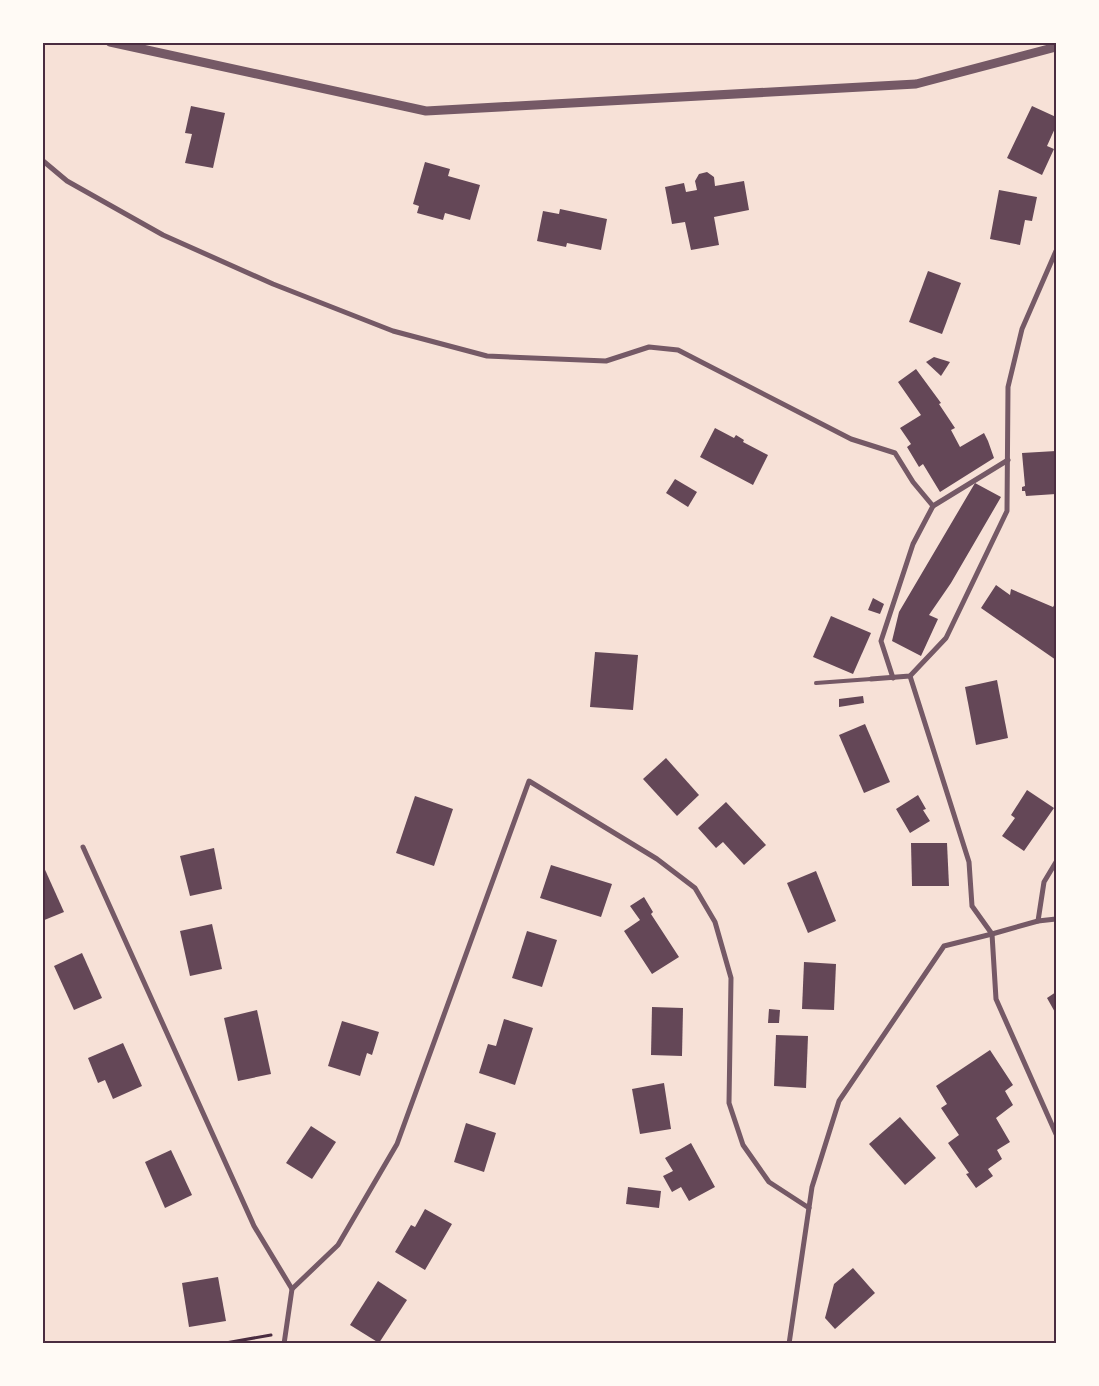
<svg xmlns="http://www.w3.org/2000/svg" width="1099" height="1386" font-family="'Titillium Web',sans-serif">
<rect width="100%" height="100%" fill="#f7e1d7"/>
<g fill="#644757">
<polygon points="191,106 225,113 213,168 185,163 192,134 185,133"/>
<polygon points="1032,106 1056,117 1056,126 1047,146 1054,149 1042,175 1007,158"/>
<polygon points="425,162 450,169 448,176 480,185 470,220 445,213 443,220 417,213 419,206 413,204"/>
<polygon points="707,172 714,177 715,186 744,181 749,210 714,217 719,245 691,250 685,222 672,224 665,187 684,183 686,192 697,190 695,181 699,174"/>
<polygon points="999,190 1037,197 1032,221 1025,220 1020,245 990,239"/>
<polygon points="560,209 607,219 601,250 567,243 566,247 537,241 543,211 559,214"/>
<polygon points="928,271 961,283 942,334 909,322"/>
<polygon points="934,357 950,362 941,376 926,362"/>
<polygon points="916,369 941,403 939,404 955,428 951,430 960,447 984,433 988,441 994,458 940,492 923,464 919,467 907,447 911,444 900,428 921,415 898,382"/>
<polygon points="715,428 734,438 736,435 744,440 743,442 768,455 753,485 700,457"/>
<polygon points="1056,451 1056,494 1026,496 1025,491 1022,491 1022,487 1025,486 1022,453"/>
<polygon points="675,479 697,492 688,507 666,493"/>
<polygon points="975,483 1001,497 951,583 929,615 938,619 921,656 892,641 899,612"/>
<polygon points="996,585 1010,595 1011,589 1053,607 1056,602 1056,660 981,608"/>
<polygon points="873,598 884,604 880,614 868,610"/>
<polygon points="831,616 871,633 853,674 813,657"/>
<polygon points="595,652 638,655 633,710 590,707"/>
<polygon points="997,680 1008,738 976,745 965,687"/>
<polygon points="863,696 864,703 839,707 839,699"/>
<polygon points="865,724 890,782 864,793 839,735"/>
<polygon points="666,758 699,795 677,816 643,779"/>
<polygon points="1027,790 1054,808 1024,851 1002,836 1015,818 1011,815"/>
<polygon points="918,795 926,809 923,810 930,821 910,833 896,809"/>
<polygon points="415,796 453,809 434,866 396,853"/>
<polygon points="726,802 766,845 744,865 723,842 716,848 698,828"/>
<polygon points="911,843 947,843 949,886 912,886"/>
<polygon points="214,848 222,889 190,896 180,856"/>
<polygon points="42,863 64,912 42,921"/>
<polygon points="551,865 612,884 601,917 540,898"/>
<polygon points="816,871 836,921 808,933 787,883"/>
<polygon points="644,897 653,912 651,914 679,957 652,974 624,931 640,920 630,906"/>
<polygon points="212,924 222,969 190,976 180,931"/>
<polygon points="527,931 557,940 542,987 512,978"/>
<polygon points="82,953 102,998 74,1010 54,966"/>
<polygon points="804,962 836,964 834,1010 802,1009"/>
<polygon points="1056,992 1056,1014 1047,998"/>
<polygon points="652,1007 683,1008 682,1056 651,1055"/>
<polygon points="769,1009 780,1010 779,1023 768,1023"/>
<polygon points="257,1010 271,1074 238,1081 224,1018"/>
<polygon points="504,1019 533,1028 515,1085 479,1073 488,1044 496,1046"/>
<polygon points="342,1021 379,1032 372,1055 367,1053 360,1076 328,1066"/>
<polygon points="776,1035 808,1036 806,1088 774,1086"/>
<polygon points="123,1043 142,1086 113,1099 105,1080 98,1083 88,1058"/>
<polygon points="990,1050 1013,1085 1005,1091 1013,1105 996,1118 1010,1142 997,1150 1002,1159 988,1169 993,1176 976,1188 966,1174 969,1173 948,1143 959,1135 941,1108 947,1104 936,1086"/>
<polygon points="664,1083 671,1129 640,1134 632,1089"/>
<polygon points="900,1117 936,1158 905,1185 869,1144"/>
<polygon points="466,1123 496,1133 484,1172 454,1162"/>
<polygon points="311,1126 336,1142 312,1179 286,1163"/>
<polygon points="691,1143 715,1187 689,1201 681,1187 672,1192 663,1176 673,1171 665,1158"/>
<polygon points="171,1150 192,1195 165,1208 145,1162"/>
<polygon points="628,1187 661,1191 659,1208 626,1204"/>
<polygon points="425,1209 452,1224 425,1270 395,1252 411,1225 415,1227"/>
<polygon points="853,1268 875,1293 835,1329 825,1318 834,1284"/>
<polygon points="218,1277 226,1321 189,1327 182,1283"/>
<polygon points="378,1281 407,1300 379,1343 350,1325"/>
</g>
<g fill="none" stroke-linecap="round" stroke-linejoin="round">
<polyline stroke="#4a2c40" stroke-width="3" points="220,1344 271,1335"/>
<polyline stroke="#755966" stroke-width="4" points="816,683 871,679"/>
<g stroke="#755966" stroke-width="5">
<polyline points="42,160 67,181 163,235 273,284 393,331 487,356 606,361 649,347 678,350 851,439 895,453 913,482 933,506"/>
<polyline points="893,678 881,641 913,544 933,506 1008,460"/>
<polyline points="871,679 910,676 946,638 1007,511 1008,387 1022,329 1056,251"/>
<polyline points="83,847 254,1226 292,1289"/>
<polyline points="1056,919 1038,921 992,934 996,999 1056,1134"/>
<polyline points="1038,921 1044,882 1056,862"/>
<polyline points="284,1344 292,1289 338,1245 397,1144 529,781 657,859 695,888 715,922 731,978 729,1103 743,1145 769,1182 809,1208"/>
<polyline points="789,1344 812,1187 839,1101 944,946 992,934 972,906 969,862 910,676"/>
</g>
<polyline stroke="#755966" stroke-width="9" points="110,42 426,111 916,84 1056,47"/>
</g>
<rect width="1099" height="1386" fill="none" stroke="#fffaf5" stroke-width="88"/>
<rect x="44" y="44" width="1011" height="1298" fill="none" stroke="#4a2c40" stroke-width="2"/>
</svg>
